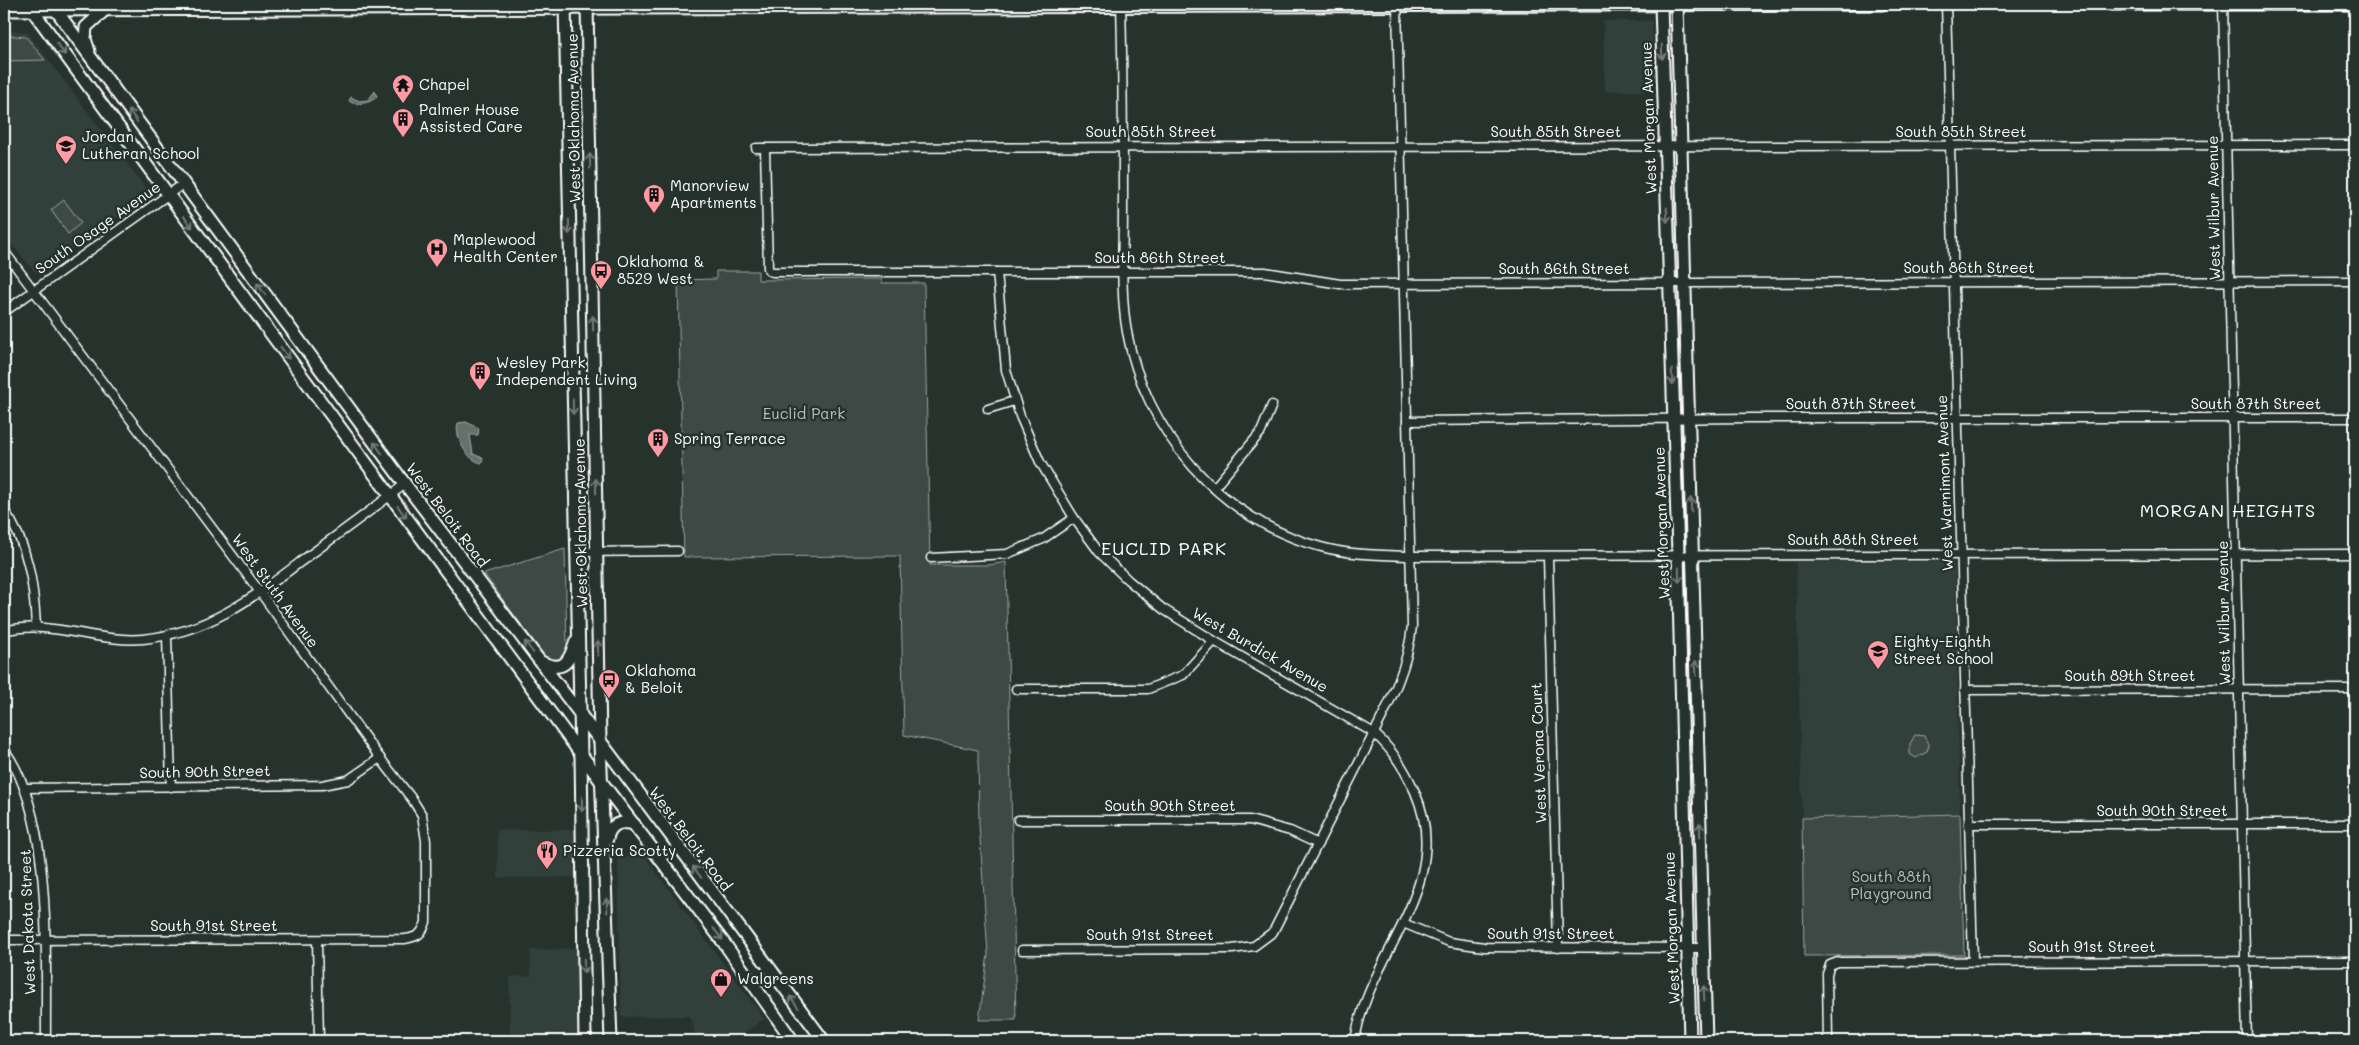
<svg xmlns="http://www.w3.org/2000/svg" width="2359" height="1045" font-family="Mali,sans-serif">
<rect width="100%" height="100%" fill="#26332d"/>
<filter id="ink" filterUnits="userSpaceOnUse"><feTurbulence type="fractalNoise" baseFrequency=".02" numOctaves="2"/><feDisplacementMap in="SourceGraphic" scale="10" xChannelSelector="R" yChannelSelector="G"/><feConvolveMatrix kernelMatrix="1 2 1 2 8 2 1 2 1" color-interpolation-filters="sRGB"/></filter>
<g filter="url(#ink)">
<g fill="#333f3a">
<polygon points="1603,21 1652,21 1654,91 1605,91"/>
<polygon points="4,31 21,31 28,33 31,37 150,194 36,273 4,235"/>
<polygon points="1796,562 1953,562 1955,570 1960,814 1802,818"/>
<polygon points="497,830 582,830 582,877 498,878"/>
<polygon points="640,850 764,1019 733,1041 695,1041 694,1028 689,1016 621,1017 618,857 630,857"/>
<polygon points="584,948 585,1041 510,1041 510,977 531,976 530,950"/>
</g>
<g fill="#3e4944" stroke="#9ea4a2">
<polygon points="4,35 26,37 45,60 4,61"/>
<polygon points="64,200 81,223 68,234 51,210"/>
<polygon points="716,271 758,271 758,280 882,279 882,283 924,283 930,565 989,565 1006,562 1016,1020 979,1020 988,954 979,824 978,750 904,735 900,556 684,557 678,280 716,279"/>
<polygon points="565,549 567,648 566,655 555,661 545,657 484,574"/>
<polygon points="1915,735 1924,736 1929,746 1927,752 1916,758 1910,754 1910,744"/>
<polygon points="1960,814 1964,955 1804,956 1802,818"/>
</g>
<g fill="#67706c" stroke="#a4a9a7">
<path d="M375,91L377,97C370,103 356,107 349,101L351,97L359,101L368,100Z"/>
<path d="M466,422L479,428L478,435H470L473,454L483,458L482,463C467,461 454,437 458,423Z"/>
</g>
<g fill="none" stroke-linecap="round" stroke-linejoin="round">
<g stroke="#fff" stroke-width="11">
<g id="street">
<path d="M1121,4C1123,73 1123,142 1123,211C1123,251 1120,293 1127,332C1145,432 1221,521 1321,547C1350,555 1381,555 1411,556L2355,554"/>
<polyline points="1946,4 1973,961"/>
<polyline points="2223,4 2247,1041"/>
<polyline points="756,148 2355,145"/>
<polyline points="765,148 768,268 769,271 773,272 1265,272 1340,284 2355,281"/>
<path d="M4,251L260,592L380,758L412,799L422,815L426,841V922C422,934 418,937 405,939L4,940"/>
<polyline points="997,272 1006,370 1020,416 1040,462 1074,518 1099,552 1128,580 1163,609 1214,641 1374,733 1273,932 1254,946 1232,949 1022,950"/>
<polyline points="4,312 183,184"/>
<polyline points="988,409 1014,401"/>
<polyline points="1407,421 1753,418 2355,418"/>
<polyline points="1214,488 1261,432 1272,405"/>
<path d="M4,510C28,543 34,585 36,626"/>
<polyline points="577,552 678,551"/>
<polyline points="1548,557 1558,948"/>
<polyline points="931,558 1007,554 1043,539 1074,518"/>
<path d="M4,631C51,619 96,643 143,639C211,632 255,596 307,557C340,533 373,509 405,484"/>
<polyline points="167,636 171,787"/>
<polyline points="1016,689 1148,689 1183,675 1214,641"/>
<polyline points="1965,690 2355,689"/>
<path d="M4,749C54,817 45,959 46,1041"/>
<polyline points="24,788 322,785 348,780 380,758"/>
<polyline points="1018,820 1250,820 1290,831 1318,844"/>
<polyline points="1969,824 2355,824"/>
<polyline points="1403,923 1449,942 1484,947 1703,948"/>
<polyline points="317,940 319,1041"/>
<path d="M1355,1041C1367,954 1456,886 1415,792C1405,769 1393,750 1374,733C1392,698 1408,666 1412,626L1397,4"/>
<polyline points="1828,1041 1827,974 1830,965 1838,962 2355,961"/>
</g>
</g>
<g stroke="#fff" stroke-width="15">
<g id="secondary">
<polyline points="565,4 581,755 585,1041"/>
<polyline points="587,4 600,742 611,1041"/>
<polyline points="1661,4 1678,554 1690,1041"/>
<polyline points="1677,4 1706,1041"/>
<polyline points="2111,4 2355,4"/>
<polyline points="53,6 405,484 580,714 824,1041"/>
<polyline points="30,7 603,784 724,943 793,1041"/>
<polyline points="4,10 1882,4"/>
<polyline points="89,51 85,39 86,27 106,9"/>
<path d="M541,662C564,673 569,662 576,641"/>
<path d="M607,839C609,825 620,820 634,824"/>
</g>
</g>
<use href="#street" stroke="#26332d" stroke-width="8"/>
<use href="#secondary" stroke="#26332d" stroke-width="11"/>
</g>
<defs><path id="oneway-shaft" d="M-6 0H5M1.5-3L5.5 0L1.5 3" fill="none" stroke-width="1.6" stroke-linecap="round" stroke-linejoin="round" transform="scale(1.25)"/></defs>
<g stroke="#727a76">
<use href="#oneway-shaft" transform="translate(61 49) rotate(54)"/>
<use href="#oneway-shaft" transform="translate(1662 52) rotate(88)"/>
<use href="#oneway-shaft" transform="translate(133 116) rotate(-126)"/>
<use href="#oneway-shaft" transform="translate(590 161) rotate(-91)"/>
<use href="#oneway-shaft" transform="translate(1667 215) rotate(88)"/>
<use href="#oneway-shaft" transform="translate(188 222) rotate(54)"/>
<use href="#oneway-shaft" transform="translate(569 227) rotate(89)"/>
<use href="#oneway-shaft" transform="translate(261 289) rotate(-126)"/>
<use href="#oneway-shaft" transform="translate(593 323) rotate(-91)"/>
<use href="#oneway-shaft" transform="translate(285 353) rotate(54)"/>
<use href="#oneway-shaft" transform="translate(1672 377) rotate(88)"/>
<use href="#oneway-shaft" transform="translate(573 407) rotate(89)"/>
<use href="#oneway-shaft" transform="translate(378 448) rotate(-126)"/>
<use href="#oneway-shaft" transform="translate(596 486) rotate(-91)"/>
<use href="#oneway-shaft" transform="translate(1691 505) rotate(-92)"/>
<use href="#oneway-shaft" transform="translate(402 512) rotate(54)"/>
<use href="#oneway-shaft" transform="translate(1679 575) rotate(89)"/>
<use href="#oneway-shaft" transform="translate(529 647) rotate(-127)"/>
<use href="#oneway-shaft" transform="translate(598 648) rotate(-91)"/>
<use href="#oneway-shaft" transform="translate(1696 668) rotate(-92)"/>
<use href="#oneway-shaft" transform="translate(582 804) rotate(89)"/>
<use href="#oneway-shaft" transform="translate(1700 830) rotate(-91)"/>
<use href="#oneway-shaft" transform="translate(697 872) rotate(-127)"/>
<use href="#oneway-shaft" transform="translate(607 905) rotate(-92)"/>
<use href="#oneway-shaft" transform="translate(718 934) rotate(52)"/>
<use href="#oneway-shaft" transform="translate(584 966) rotate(89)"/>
<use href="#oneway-shaft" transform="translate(1704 993) rotate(-92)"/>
<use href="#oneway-shaft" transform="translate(794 1002) rotate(-127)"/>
</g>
</g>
<defs>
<g id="temple-pin" transform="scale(1.125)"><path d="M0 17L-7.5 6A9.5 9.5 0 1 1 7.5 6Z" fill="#ff9aa2" stroke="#26332d"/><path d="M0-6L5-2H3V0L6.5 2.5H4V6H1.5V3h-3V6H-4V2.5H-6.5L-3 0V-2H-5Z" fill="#111"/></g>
<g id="building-pin" transform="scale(1.125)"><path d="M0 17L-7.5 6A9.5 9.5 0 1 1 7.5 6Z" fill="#ff9aa2" stroke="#26332d"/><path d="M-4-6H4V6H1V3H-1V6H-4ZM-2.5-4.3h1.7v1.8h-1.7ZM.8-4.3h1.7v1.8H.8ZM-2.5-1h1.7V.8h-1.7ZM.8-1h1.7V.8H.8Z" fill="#111"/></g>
<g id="school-pin" transform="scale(1.125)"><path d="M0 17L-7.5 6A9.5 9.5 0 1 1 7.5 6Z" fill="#ff9aa2" stroke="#26332d"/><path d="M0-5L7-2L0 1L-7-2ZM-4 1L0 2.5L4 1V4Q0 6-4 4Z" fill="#111"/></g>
<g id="hospital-pin" transform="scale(1.125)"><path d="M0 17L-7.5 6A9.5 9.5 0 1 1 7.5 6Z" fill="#ff9aa2" stroke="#26332d"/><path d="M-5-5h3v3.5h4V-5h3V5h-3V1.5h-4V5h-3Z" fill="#111"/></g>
<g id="bus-pin" transform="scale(1.125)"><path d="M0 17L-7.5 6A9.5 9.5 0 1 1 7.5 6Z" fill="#ff9aa2" stroke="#26332d"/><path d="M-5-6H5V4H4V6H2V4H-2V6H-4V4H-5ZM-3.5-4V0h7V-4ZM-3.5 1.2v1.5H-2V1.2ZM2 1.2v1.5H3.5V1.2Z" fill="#111"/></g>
<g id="restaurant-pin" transform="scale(1.125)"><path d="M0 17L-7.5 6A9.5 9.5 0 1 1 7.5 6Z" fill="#ff9aa2" stroke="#26332d"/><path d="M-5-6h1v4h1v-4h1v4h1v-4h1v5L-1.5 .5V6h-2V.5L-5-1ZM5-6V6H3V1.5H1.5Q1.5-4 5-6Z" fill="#111"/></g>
<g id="shop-pin" transform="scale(1.125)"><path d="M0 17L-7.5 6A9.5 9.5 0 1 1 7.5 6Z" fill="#ff9aa2" stroke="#26332d"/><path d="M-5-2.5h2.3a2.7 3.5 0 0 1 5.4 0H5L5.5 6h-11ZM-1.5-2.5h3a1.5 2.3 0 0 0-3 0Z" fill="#111"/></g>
</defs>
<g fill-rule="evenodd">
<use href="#temple-pin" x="403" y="85"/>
<use href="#building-pin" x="403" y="119"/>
<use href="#school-pin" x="66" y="146"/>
<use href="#building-pin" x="654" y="195"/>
<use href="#hospital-pin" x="437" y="249"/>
<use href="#bus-pin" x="601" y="271"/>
<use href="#building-pin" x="480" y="372"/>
<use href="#building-pin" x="658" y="439"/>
<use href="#school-pin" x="1878" y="651"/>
<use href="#bus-pin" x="609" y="680"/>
<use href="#restaurant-pin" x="547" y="851"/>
<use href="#shop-pin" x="721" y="979"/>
</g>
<g text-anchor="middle" stroke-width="5" stroke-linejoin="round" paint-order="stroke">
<g font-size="15" fill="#fff" stroke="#26332d" text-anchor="start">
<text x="419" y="90">Chapel</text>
<text x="419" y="115">Palmer House<tspan x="419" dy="17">Assisted Care</tspan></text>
<text x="82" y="142">Jordan<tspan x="82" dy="17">Lutheran School</tspan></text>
<text x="670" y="191">Manorview<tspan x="670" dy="17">Apartments</tspan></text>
<text x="453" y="245">Maplewood<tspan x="453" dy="17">Health Center</tspan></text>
<text x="617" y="267">Oklahoma &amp;<tspan x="617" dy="17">8529 West</tspan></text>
<text x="496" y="368">Wesley Park<tspan x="496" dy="17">Independent Living</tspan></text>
<text x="674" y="444">Spring Terrace</text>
<text x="1894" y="647">Eighty-Eighth<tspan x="1894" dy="17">Street School</tspan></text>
<text x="625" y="676">Oklahoma<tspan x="625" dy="17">&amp; Beloit</tspan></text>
<text x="563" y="856">Pizzeria Scotty</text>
<text x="737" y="984">Walgreens</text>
</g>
<g font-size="15" fill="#fff" stroke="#26332d">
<text transform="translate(574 118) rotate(-91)" y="5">West Oklahoma Avenue</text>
<text transform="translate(1649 118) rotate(-92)" y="5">West Morgan Avenue</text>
<text x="1151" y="137">South 85th Street</text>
<text x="1556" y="137">South 85th Street</text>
<text x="1961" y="137">South 85th Street</text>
<text transform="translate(2214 208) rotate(-91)" y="5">West Wilbur Avenue</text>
<text transform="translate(98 228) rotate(-35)" y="5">South Osage Avenue</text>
<text x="1160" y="263">South 86th Street</text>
<text x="1969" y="273">South 86th Street</text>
<text x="1564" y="274">South 86th Street</text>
<text x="1851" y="409">South 87th Street</text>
<text x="2256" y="409">South 87th Street</text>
<text transform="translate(1945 483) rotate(-92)" y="5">West Warnimont Avenue</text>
<text transform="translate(447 515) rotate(53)" y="5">West Beloit Road</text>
<text transform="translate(581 523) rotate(-91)" y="5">West Oklahoma Avenue</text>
<text transform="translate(1662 523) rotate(-92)" y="5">West Morgan Avenue</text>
<text x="1853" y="545">South 88th Street</text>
<text transform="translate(275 591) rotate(54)" y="5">West Stuth Avenue</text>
<text transform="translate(2224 613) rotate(-91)" y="5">West Wilbur Avenue</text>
<text transform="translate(1260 650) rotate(30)" y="5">West Burdick Avenue</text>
<text x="2130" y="681">South 89th Street</text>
<text transform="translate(1539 753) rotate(-92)" y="5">West Verona Court</text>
<text transform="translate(205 772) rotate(-1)" y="5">South 90th Street</text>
<text x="1170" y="811">South 90th Street</text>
<text x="2162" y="816">South 90th Street</text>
<text transform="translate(690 839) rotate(53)" y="5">West Beloit Road</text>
<text transform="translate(28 922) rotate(-92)" y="5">West Dakota Street</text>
<text x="214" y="931">South 91st Street</text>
<text transform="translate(1672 928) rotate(-92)" y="5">West Morgan Avenue</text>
<text x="1551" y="939">South 91st Street</text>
<text x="1150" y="940">South 91st Street</text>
<text x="2092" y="952">South 91st Street</text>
</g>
<g font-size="15" fill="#bbbfbe" stroke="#26332d">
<text x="804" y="419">Euclid Park</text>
<text x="1891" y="882">South 88th<tspan x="1891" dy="17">Playground</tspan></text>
</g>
<g font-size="18" letter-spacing="1" fill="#fff" stroke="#26332d">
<text x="2228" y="517">MORGAN HEIGHTS</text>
<text x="1164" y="555">EUCLID PARK</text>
</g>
</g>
<rect width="2359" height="1045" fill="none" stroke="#26332d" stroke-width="20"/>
<rect x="10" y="10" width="2339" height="1025" fill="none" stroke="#fff" stroke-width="2" filter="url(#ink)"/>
</svg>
